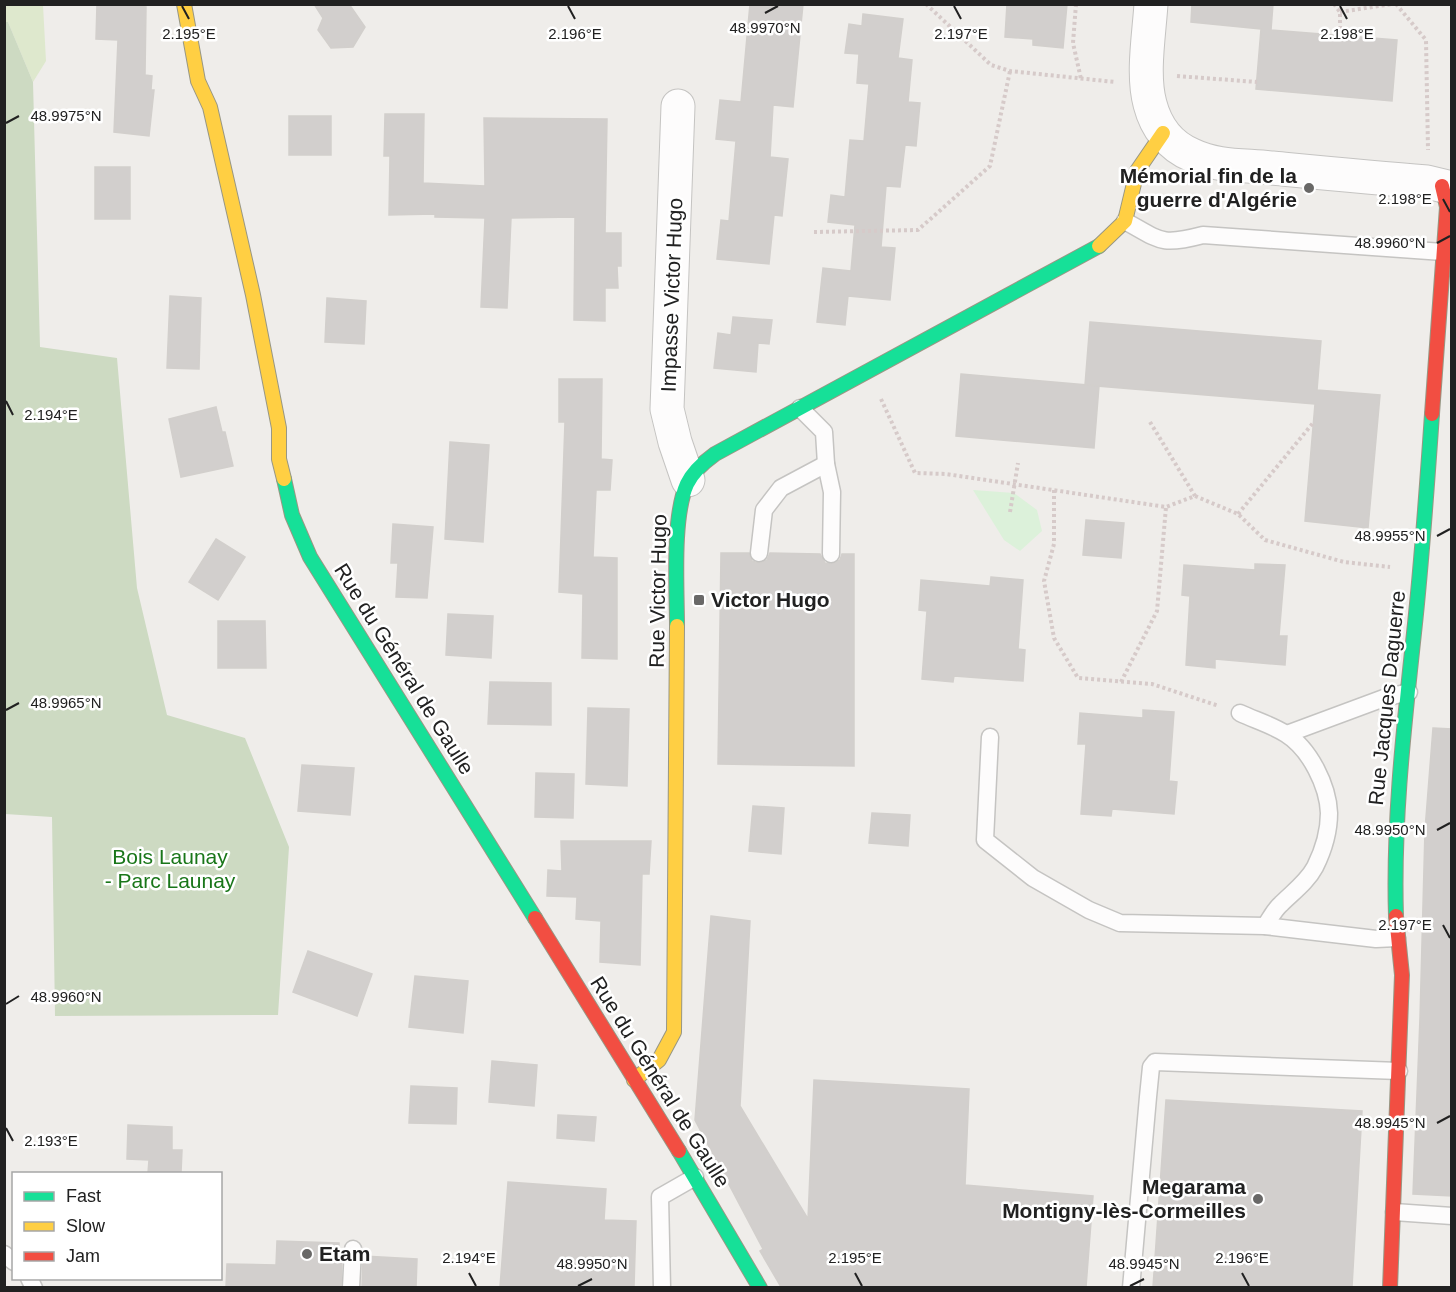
<svg xmlns="http://www.w3.org/2000/svg" width="1456" height="1292" font-family="Arial,sans-serif">
<rect width="100%" height="100%" fill="#efedea"/>
<polygon fill="#dee8cd" points="4,5 43,5 46,61 33,82 8,22 5,22"/>
<polygon fill="#cddac2" points="5,22 8,22 33,82 40,347 117,358 137,588 167,715 245,738 289,847 278,1015 55,1016 52,817 5,814"/>
<polygon fill="#dcf1da" points="973,490 1014,493 1037,510 1042,531 1020,551 1004,540"/>
<g fill="#d2cfcd" stroke="#d2cfcc" stroke-width="1.5">
<polygon points="97,4 136,4 136,6 146,7 145,75 152,76 151,90 154,90 149,136 114,132 118,40 96,39"/>
<polygon points="314,4 349,4 365,27 353,47 331,48 318,30 323,18"/>
<polygon points="750,4 803,4 793,107 773,105 770,157 788,159 782,216 774,215 769,264 717,259 721,220 729,221 736,141 716,139 720,100 741,102"/>
<polygon points="1007,4 1067,4 1063,48 1033,45 1033,39 1005,37"/>
<polygon points="1192,4 1273,4 1271,30 1397,40 1392,101 1256,89 1261,29 1191,22"/>
<polygon points="863,14 903,19 898,58 912,60 908,102 920,103 916,146 905,145 900,187 886,186 881,247 895,248 890,300 848,296 845,325 817,322 823,268 851,271 855,225 828,222 831,195 845,197 850,140 864,141 869,84 857,83 859,54 845,53 849,24 862,26"/>
<polygon points="385,114 424,114 423,183 485,186 484,118 607,119 605,233 621,233 621,266 617,266 618,288 605,288 605,321 574,320 575,217 511,218 507,308 481,307 485,218 435,217 435,214 389,215 390,156 384,156"/>
<rect x="289" y="116" width="42" height="39"/>
<rect x="95" y="167" width="35" height="52"/>
<polygon points="170,296 201,298 199,369 167,368"/>
<polygon points="327,298 366,301 364,344 325,342"/>
<polygon points="733,317 772,320 769,344 758,343 756,372 714,368 718,333 731,335"/>
<polygon points="1090,322 1321,341 1317,390 1380,395 1368,528 1305,521 1315,404 1085,385"/>
<polygon points="961,374 1099,386 1094,448 956,436"/>
<polygon points="559,379 602,379 601,459 612,460 610,490 596,490 593,557 617,558 617,659 582,658 583,594 559,592 565,422 559,422"/>
<polygon points="216,407 222,432 225,432 233,466 181,477 169,419"/>
<polygon points="450,442 489,445 483,542 445,539"/>
<polygon points="1086,520 1124,523 1121,558 1083,555"/>
<polygon points="393,524 433,527 427,598 396,597 398,563 391,563"/>
<polygon points="216,539 245,557 218,600 189,582"/>
<polygon points="721,553 749,553 752,561 758,563 767,560 770,553 820,554 825,563 831,564 840,560 842,554 854,554 854,766 718,764"/>
<polygon points="1255,564 1285,565 1279,636 1287,636 1285,665 1215,659 1215,668 1186,665 1190,596 1182,595 1184,565 1255,570"/>
<polygon points="991,577 1023,580 1018,649 1025,650 1023,681 954,676 953,682 922,679 927,611 919,610 921,580 990,586"/>
<polygon points="448,614 493,616 491,658 446,655"/>
<polygon points="218,621 265,621 266,668 218,668"/>
<polygon points="490,682 551,683 551,725 488,724"/>
<polygon points="588,708 629,709 627,786 586,784"/>
<polygon points="1143,710 1174,712 1169,781 1177,782 1174,814 1112,809 1111,816 1081,814 1086,744 1078,744 1080,713 1143,718"/>
<polygon points="1433,728 1452,729 1452,1196 1413,1194 1420,1018 1425,830"/>
<polygon points="302,765 354,768 350,815 298,811"/>
<polygon points="536,773 574,774 573,818 535,817"/>
<polygon points="753,806 784,808 781,854 749,851"/>
<polygon points="872,813 910,815 908,846 869,843"/>
<polygon points="561,841 651,841 649,874 642,874 640,965 600,962 601,921 576,919 577,897 547,896 548,870 562,871"/>
<polygon points="711,916 750,921 740,1106 808,1219 814,1080 969,1089 965,1185 1093,1196 1086,1287 781,1287 760,1251 763,1249 695,1120"/>
<polygon points="308,951 372,974 357,1016 293,992"/>
<polygon points="415,976 468,981 463,1033 409,1027"/>
<polygon points="492,1061 537,1065 534,1106 489,1102"/>
<polygon points="411,1086 457,1088 456,1124 409,1123"/>
<polygon points="1166,1100 1362,1111 1352,1287 1153,1287"/>
<polygon points="558,1115 596,1117 594,1141 557,1138"/>
<polygon points="128,1125 172,1127 172,1150 182,1150 181,1173 148,1173 149,1160 127,1159"/>
<polygon points="508,1182 606,1189 604,1220 636,1221 634,1287 500,1287"/>
<polygon points="277,1241 339,1243 339,1255 342,1255 341,1287 226,1287 227,1264 276,1265"/>
<polygon points="363,1256 417,1259 416,1287 362,1287"/>
</g>
<g fill="none" stroke-linecap="round" stroke-linejoin="round">
<g stroke="#c5c4c2" stroke-width="19">
<g id="lane">
<path d="M1125,221C1161,241 1161,246 1203,235L1443,252"/>
<polyline points="800,408 824,432 826,464 832,492 831,554"/>
<polyline points="759,553 764,510 781,488 826,464"/>
<path d="M1240,713C1255,720 1272,725 1286,734C1310,749 1328,786 1329,813C1329,831 1323,851 1315,867C1307,882 1293,892 1281,904C1274,910 1270,919 1265,926"/>
<polyline points="1287,734 1384,698 1409,692"/>
<polyline points="990,737 985,840 1033,878 1089,910 1120,923 1265,926 1376,939 1397,938"/>
<polyline points="1394,1212 1452,1216"/>
<polyline points="4,1254 14,1262"/>
<polyline points="29,1278 34,1288"/>
<polyline points="351,1288 353,1249"/>
<polyline points="662,1288 660,1197 695,1177"/>
<polyline points="1131,1288 1148,1097 1151,1067 1155,1062 1399,1071"/>
</g>
</g>
<g stroke="#c5c4c2" stroke-width="35">
<g id="street">
<path d="M1151,4C1149,35 1142,75 1150,104C1156,127 1170,146 1192,155C1216,167 1246,165 1272,168C1324,173 1375,178 1427,182L1452,188"/>
<polyline points="678,106 667,409 675,442 688,480"/>
</g>
</g>
<g stroke="#989784" stroke-width="16">
<g id="fast">
<polyline points="284,479 292,515 310,557 535,918"/>
<path d="M677,626C677,588 672,517 687,484C693,471 704,462 715,454L1099,246"/>
<path d="M1396,916C1393,821 1404,727 1414,633C1422,560 1427,487 1432,414"/>
<polyline points="679,1151 760,1288"/>
</g>
</g>
<g stroke="#989784" stroke-width="16">
<g id="slow">
<polyline points="184,4 198,81 210,107 253,295 279,428 279,459 284,479"/>
<polyline points="1099,246 1125,221 1137,171 1163,133"/>
<polyline points="634,1080 659,1060 674,1032 677,626"/>
</g>
</g>
<g stroke="#989784" stroke-width="16">
<g id="jam">
<polyline points="1432,414 1447,207 1442,186"/>
<polyline points="535,918 679,1151"/>
<polyline points="1390,1288 1402,975 1396,916"/>
</g>
</g>
<g stroke="#d6cac9" stroke-width="4" stroke-dasharray="3 3" stroke-linecap="butt">
<polyline points="926,4 991,65 1010,71 1115,82"/>
<polyline points="1076,4 1073,43 1081,79"/>
<polyline points="1334,4 1340,12 1340,36"/>
<polyline points="1396,4 1426,40 1428,150"/>
<polyline points="1340,12 1392,4"/>
<polyline points="1177,76 1257,82"/>
<polyline points="814,232 918,230 990,166 1010,71"/>
<polyline points="881,399 915,473 946,474 1166,507 1195,496 1238,514 1265,540 1344,562 1390,567"/>
<polyline points="1150,422 1195,496"/>
<polyline points="1054,490 1054,544 1044,581 1054,638 1078,678 1152,684 1219,706"/>
<polyline points="1010,512 1018,463"/>
<polyline points="1238,514 1313,423"/>
<polyline points="1121,682 1157,611 1166,507"/>
</g>
<use href="#lane" stroke="#fdfcfc" stroke-width="16"/>
<use href="#street" stroke="#fdfcfc" stroke-width="33"/>
<use href="#fast" stroke="#16e098" stroke-width="14"/>
<use href="#slow" stroke="#ffcf43" stroke-width="14"/>
<use href="#jam" stroke="#f24e42" stroke-width="14"/>
</g>
<path fill="none" stroke="#212121" stroke-width="2" d="M182,6L189,19M568,6L575,19M954,6L961,19M1340,6L1347,19M765,13L778,6M6,123L19,116M1443,199L1450,212M1437,243L1450,236M6,401L13,415M1437,536L1450,529M6,710L19,703M1437,830L1450,823M1443,925L1450,938M6,1004L19,996M1437,1123L1450,1116M6,1128L13,1141M469,1273L476,1286M855,1273L862,1286M1242,1273L1249,1286M578,1286L592,1279M1130,1286L1144,1279"/>
<g fill="#696867" stroke="#fff" stroke-width="2">
<circle cx="1309" cy="188" r="6"/>
<rect x="693" y="594" width="12" height="12" rx="3"/>
<circle cx="1258" cy="1199" r="6"/>
<circle cx="307" cy="1254" r="6"/>
</g>
<g text-anchor="middle" stroke-width="5" stroke-linejoin="round" paint-order="stroke">
<g font-size="21" font-weight="bold" fill="#212121" stroke="#fff" text-anchor="end">
<text x="1297" y="183">Mémorial fin de la<tspan x="1297" dy="24">guerre d'Algérie</tspan></text>
<text x="711" y="607" text-anchor="start">Victor Hugo</text>
<text x="1246" y="1194">Megarama<tspan x="1246" dy="24">Montigny-lès-Cormeilles</tspan></text>
<text x="319" y="1261" text-anchor="start">Etam</text>
</g>
<g font-size="21" fill="#212121" stroke="#fff">
<text transform="translate(672 295) rotate(-88)" y="7">Impasse Victor Hugo</text>
<text transform="translate(658 591) rotate(-89)" y="7">Rue Victor Hugo</text>
<text transform="translate(404 669) rotate(58)" y="7">Rue du Général de Gaulle</text>
<text transform="translate(1387 698) rotate(-84)" y="7">Rue Jacques Daguerre</text>
<text transform="translate(660 1082) rotate(58)" y="7">Rue du Général de Gaulle</text>
</g>
<g font-size="21" fill="#197619" stroke="#fff">
<text x="170" y="864">Bois Launay<tspan x="170" dy="24">- Parc Launay</tspan></text>
</g>
</g>
<g font-size="15" text-anchor="middle" fill="#212121" stroke="#fff" stroke-width="5" stroke-linejoin="round" paint-order="stroke">
<text x="765" y="33">48.9970°N</text>
<text x="189" y="39">2.195°E</text>
<text x="575" y="39">2.196°E</text>
<text x="961" y="39">2.197°E</text>
<text x="1347" y="39">2.198°E</text>
<text x="66" y="121">48.9975°N</text>
<text x="1405" y="204">2.198°E</text>
<text x="1390" y="248">48.9960°N</text>
<text x="51" y="420">2.194°E</text>
<text x="1390" y="541">48.9955°N</text>
<text x="66" y="708">48.9965°N</text>
<text x="1390" y="835">48.9950°N</text>
<text x="1405" y="930">2.197°E</text>
<text x="66" y="1002">48.9960°N</text>
<text x="1390" y="1128">48.9945°N</text>
<text x="51" y="1146">2.193°E</text>
<text x="469" y="1263">2.194°E</text>
<text x="855" y="1263">2.195°E</text>
<text x="1242" y="1263">2.196°E</text>
<text x="592" y="1269">48.9950°N</text>
<text x="1144" y="1269">48.9945°N</text>
</g>
<rect width="1456" height="1292" fill="none" stroke="#212121" stroke-width="12"/>
<rect x="12" y="1172" width="210" height="108" fill="#ffffff" stroke="#a6a6a6" stroke-width="1.5"/>
<rect x="24" y="1192" width="30" height="9" fill="#16e098" stroke="#a6a6a6" stroke-width="1.5"/>
<text x="66" y="1202" font-size="18" fill="#212121">Fast</text>
<rect x="24" y="1222" width="30" height="9" fill="#ffcf43" stroke="#a6a6a6" stroke-width="1.5"/>
<text x="66" y="1232" font-size="18" fill="#212121">Slow</text>
<rect x="24" y="1252" width="30" height="9" fill="#f24e42" stroke="#a6a6a6" stroke-width="1.5"/>
<text x="66" y="1262" font-size="18" fill="#212121">Jam</text>
</svg>
